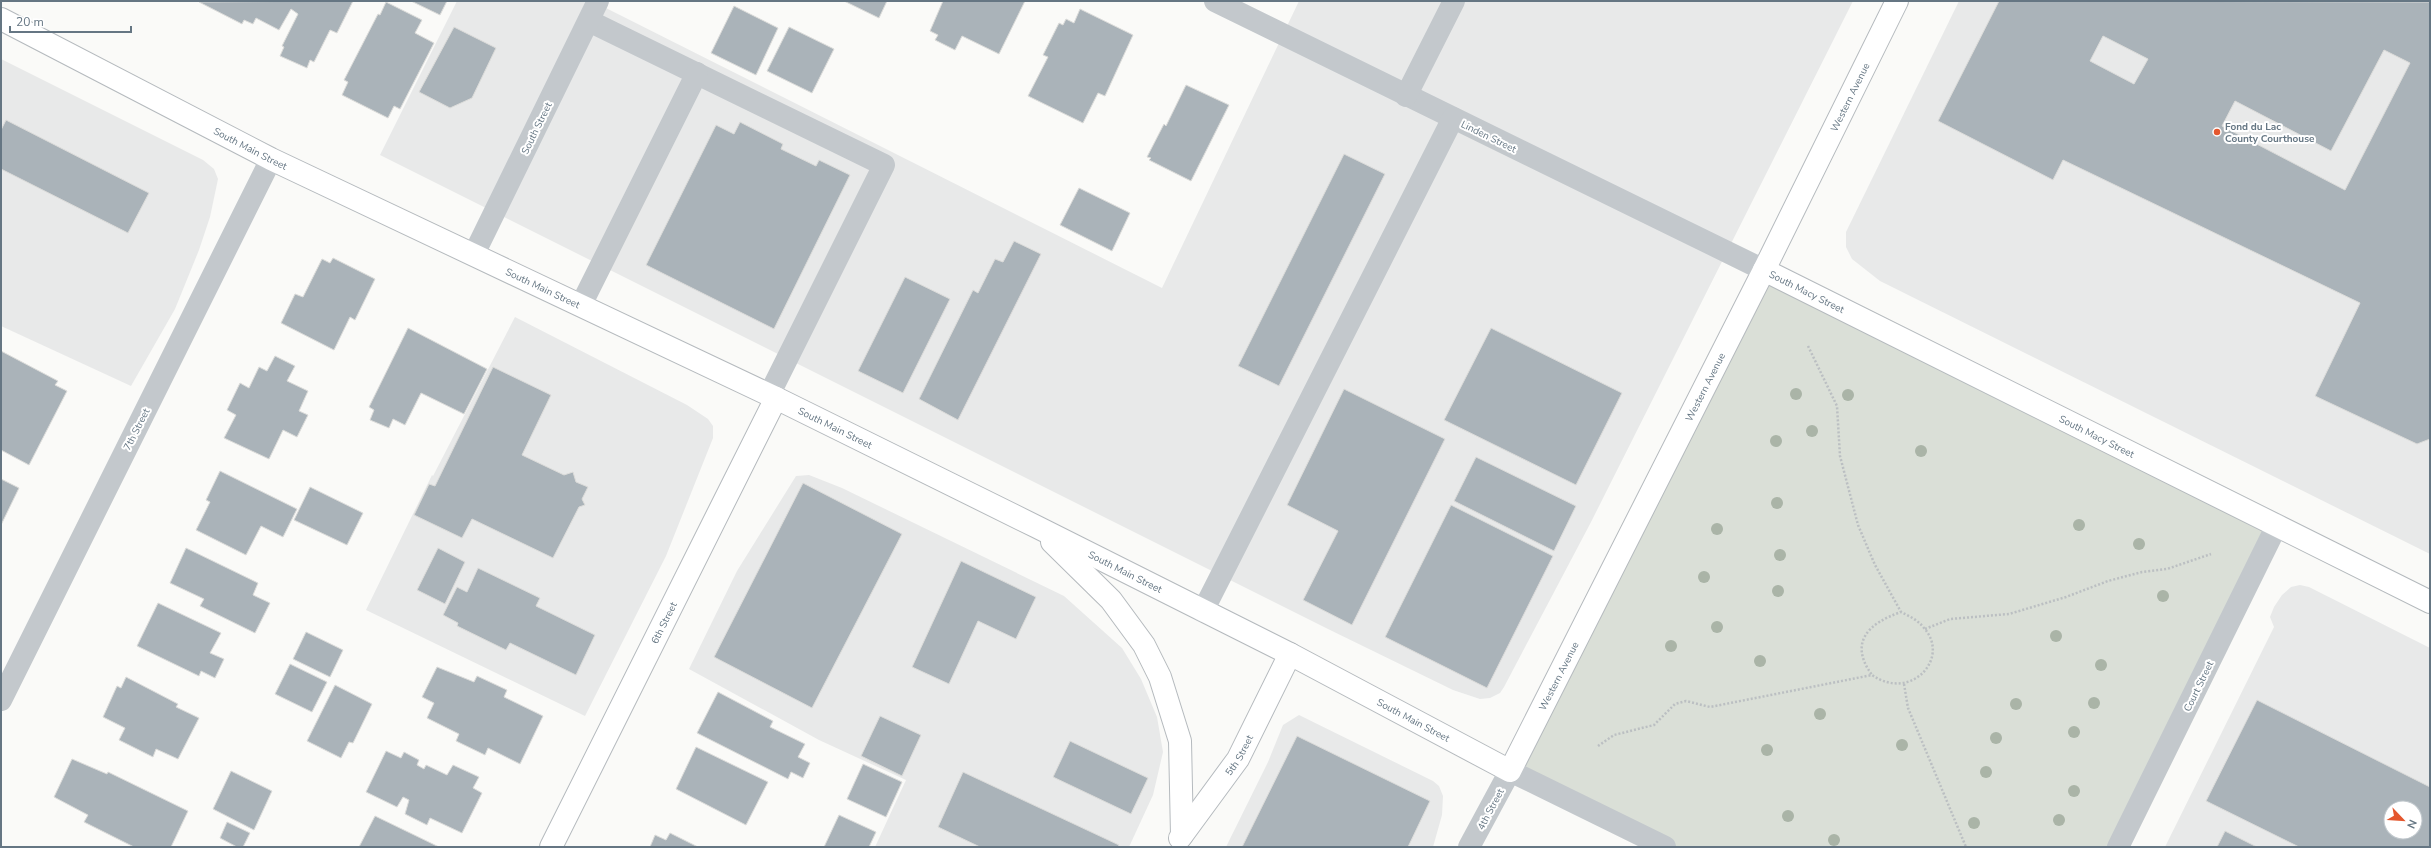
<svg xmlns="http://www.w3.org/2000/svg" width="2431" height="848" font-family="'Nunito Sans',sans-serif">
<rect width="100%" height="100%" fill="#fafaf8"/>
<g fill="#e8e9e9" fill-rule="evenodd">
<polygon points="457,1 592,1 1162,288 1299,1 1853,1 1590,524 1504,687 1500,693 1490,698 1480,699 1453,690 1328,629 380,155"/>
<polygon points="1959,1 2430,1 2430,554 1880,281 1852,259 1846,247 1846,232"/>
<polygon points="1,59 203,160 214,169 218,179 210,217 199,250 175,309 131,386 1,326"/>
<polygon points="515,317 687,405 708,419 713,426 713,438 666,556 585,716 366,610 432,475 433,476"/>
<polygon points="809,475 842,488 1064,596 1122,648 1141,679 1157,717 1163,752 1153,795 1129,847 875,847 906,780 819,740 689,669 737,571 796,476"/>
<path d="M2300,585L2309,587L2430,648V847H2165L2274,627L2270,617L2274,607L2282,595L2291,587ZM2391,808H2415V832H2391Z"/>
<polygon points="1299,715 1433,781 1439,786 1443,796 1442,815 1433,847 1226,847 1268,762 1283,725"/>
</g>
<polygon fill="#dadfd7" points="1764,270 2277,525 2118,847 1665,847 1510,771"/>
<g fill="#aab3b9" stroke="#dcdcda" fill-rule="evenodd">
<polygon points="353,1 337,33 330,30 314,62 310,60 307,68 280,56 284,47 282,46 298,14 291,9 279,30 256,18 253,24 244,20 242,24 199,2"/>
<polygon points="411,1 447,1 440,15"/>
<polygon points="844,1 887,1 879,18"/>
<polygon points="943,1 1025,1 999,54 962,36 955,50 935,40 938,35 930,31"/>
<path d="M1999,1L2430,2V439L2417,444L2315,396L2360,303L2063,160L2053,180L1938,121ZM2103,36L2148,59L2134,84L2090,61ZM2384,50L2410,63L2345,190L2222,126L2235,101L2331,151Z"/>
<polygon points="386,2 422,20 415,33 434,43 400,109 394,106 388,118 342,95 348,82 344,80 378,14 380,15"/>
<polygon points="734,6 778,28 756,75 711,53"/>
<polygon points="1080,9 1133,35 1105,96 1098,93 1083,123 1028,96 1048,57 1043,55 1059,23 1063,25 1066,19 1074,23"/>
<polygon points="454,27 496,48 472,98 450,108 419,92"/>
<polygon points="789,27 834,49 812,93 767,71"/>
<polygon points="1186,85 1229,105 1191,181 1149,160 1151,158 1147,157 1164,124 1166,126"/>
<polygon points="6,120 149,193 128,233 1,169 1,130"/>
<polygon points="740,122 783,144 781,149 816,166 819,160 850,175 774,329 646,265 716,125 734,134"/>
<polygon points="1344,154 1385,174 1279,386 1238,366"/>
<polygon points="1079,188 1130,213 1112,251 1060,225"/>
<polygon points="1014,241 1041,254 958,420 919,399 973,290 978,293 995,259 1003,262"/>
<polygon points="333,258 375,279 355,320 350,317 334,350 281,323 295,294 303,297 322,259 330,263"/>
<polygon points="905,277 950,299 903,393 858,371"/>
<polygon points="408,328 487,369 464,414 421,393 405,425 393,419 389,428 370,420 374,410 369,407"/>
<polygon points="1491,328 1622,393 1576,485 1444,420"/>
<polygon points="1,351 58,381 55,385 67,391 29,465 1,450"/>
<polygon points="275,356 295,366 287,381 308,391 299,411 308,415 297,437 283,430 269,459 224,438 236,415 227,410 240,383 249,388 259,367 267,371"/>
<polygon points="493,367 551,395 522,455 564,475 573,472 576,482 588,487 582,499 585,505 579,507 553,558 472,519 462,538 414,515 429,484 435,486"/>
<polygon points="1344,389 1445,439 1352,625 1303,600 1338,531 1287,505"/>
<polygon points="1476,457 1576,506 1554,551 1454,501"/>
<polygon points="220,471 297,509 283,537 261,526 246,555 196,530 210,502 206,500"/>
<polygon points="1,479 19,488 1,525"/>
<polygon points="803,483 902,534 812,708 714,657"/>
<polygon points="310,487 363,513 347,545 294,520"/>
<polygon points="1451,505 1553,556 1487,688 1385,637"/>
<polygon points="186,548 258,583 253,595 270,603 255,633 200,606 204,599 170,583"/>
<polygon points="438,548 465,562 445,604 417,590"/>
<polygon points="961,561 1036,597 1016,639 978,621 949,684 912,667"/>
<polygon points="478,568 540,598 536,606 595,635 576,675 510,643 506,650 457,626 458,623 443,615 457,587 467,592"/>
<polygon points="158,603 221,633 210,653 224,659 215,678 201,671 199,676 137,646"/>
<polygon points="306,632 343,650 330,677 293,659"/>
<polygon points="290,664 327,682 312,712 275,694"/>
<polygon points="437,667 474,682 477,676 507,690 504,697 543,716 520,764 488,748 485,755 456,741 459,734 427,718 434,703 422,697"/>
<polygon points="126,677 178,704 176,707 199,718 178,759 156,749 153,757 119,740 125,728 103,717 117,686 121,688"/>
<polygon points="335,685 372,704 353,743 349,742 341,758 307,741"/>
<polygon points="718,692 773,721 770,727 805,744 798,757 810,763 803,778 791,772 788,779 697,733"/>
<path d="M2257,700L2430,787V847H2299L2206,801ZM2391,808H2415V832H2391Z"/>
<polygon points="880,716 921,735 902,776 861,756"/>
<polygon points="1297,736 1430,801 1408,847 1242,847"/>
<polygon points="1070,741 1148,778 1131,814 1053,777"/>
<polygon points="696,747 768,782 746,825 676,789"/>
<polygon points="386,751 401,758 404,752 419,760 417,765 424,769 426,765 447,775 453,765 479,777 473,788 482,793 462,833 430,818 427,825 405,814 409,800 403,797 397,807 366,792"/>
<polygon points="72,759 107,774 108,772 188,811 171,847 134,847 84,822 88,815 54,797"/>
<polygon points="863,764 902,782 886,817 847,799"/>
<polygon points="231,771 272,791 254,830 213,809"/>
<polygon points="963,772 1119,845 1118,847 980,847 938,827"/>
<polygon points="839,815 876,832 869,847 824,847"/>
<polygon points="375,816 439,847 359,847"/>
<polygon points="227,822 250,833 243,847 237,847 220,838"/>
<polygon points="2225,831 2257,847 2217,847"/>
<polygon points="670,833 698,847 650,847 655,835 666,840"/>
</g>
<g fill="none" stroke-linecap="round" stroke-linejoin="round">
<g stroke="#b5babe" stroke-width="24">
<g id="major">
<path id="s1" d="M1,19L271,159L776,398L1037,527L1290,654L1510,771L1764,270L1897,1"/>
<path id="s2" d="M1764,270L2430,602"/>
<polyline points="1052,542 1111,600 1144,645 1160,677 1180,741 1182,835"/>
<path id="s3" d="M1180,838L1238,759L1290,654"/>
<path id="s4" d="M551,847L776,398"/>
</g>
</g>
<g stroke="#bbbfc2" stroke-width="2.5" stroke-dasharray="2 2" stroke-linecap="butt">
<polyline points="1808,346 1837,406 1840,456 1858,525 1875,565 1901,612"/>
<polyline points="1925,629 1950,619 2009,614 2066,597 2108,581 2142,572 2167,569 2211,554"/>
<polyline points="1904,684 1908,708 1966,847"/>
<path d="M1598,746L1614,735L1654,725L1675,704L1686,701L1710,707L1872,675C1911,702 1951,658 1924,628C1918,620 1909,616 1901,612C1869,623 1848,642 1872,675"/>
</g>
<g stroke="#c3c8cc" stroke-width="22">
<polyline points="1215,1 1764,270"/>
<polyline points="589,21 884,165 769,395"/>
<polyline points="1406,96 1454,1"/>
<polyline points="474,254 598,1"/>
<polyline points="581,305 697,73"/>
<polyline points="1203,611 1453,118"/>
<polyline points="1,700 271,159"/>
<polyline points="1469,847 1510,771 1665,847"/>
<polyline points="2118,847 2277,525"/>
</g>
<use href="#major" stroke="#fff" stroke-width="22"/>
</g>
<g fill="#aab4a7">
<circle cx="1796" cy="394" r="6"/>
<circle cx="1848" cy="395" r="6"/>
<circle cx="1812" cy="431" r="6"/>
<circle cx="1776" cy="441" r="6"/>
<circle cx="1921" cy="451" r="6"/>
<circle cx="1777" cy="503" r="6"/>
<circle cx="2079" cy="525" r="6"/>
<circle cx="1717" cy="529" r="6"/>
<circle cx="2139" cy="544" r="6"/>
<circle cx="1780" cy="555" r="6"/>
<circle cx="1704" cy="577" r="6"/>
<circle cx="1778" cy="591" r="6"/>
<circle cx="2163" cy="596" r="6"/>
<circle cx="1717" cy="627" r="6"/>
<circle cx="2056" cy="636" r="6"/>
<circle cx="1671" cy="646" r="6"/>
<circle cx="1760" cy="661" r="6"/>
<circle cx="2101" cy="665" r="6"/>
<circle cx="2094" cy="703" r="6"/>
<circle cx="2016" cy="704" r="6"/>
<circle cx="1820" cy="714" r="6"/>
<circle cx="2074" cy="732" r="6"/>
<circle cx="1996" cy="738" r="6"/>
<circle cx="1902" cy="745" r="6"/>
<circle cx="1767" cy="750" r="6"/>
<circle cx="1986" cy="772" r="6"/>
<circle cx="2074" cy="791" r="6"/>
<circle cx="1788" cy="816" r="6"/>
<circle cx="2059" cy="820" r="6"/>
<circle cx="1974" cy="823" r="6"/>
<circle cx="1834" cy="840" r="6"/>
</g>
<circle fill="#e4572e" stroke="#fff" stroke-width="1.5" cx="2217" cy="132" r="4"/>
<g text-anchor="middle" stroke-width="4" stroke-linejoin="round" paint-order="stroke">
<g font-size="10" fill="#657683" stroke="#fff">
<text dy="4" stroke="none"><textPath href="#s1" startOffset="2441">Western Avenue</textPath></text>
<text transform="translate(536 128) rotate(-64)" y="4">South Street</text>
<text transform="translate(1489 136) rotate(26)" y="4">Linden Street</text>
<text dy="4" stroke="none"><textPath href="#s1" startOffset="281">South Main Street</textPath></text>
<text dy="4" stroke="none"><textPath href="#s1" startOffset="605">South Main Street</textPath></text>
<text dy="4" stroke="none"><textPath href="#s2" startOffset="48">South Macy Street</textPath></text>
<text dy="4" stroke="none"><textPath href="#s1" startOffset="2117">Western Avenue</textPath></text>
<text dy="4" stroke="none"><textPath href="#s1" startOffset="929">South Main Street</textPath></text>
<text transform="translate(136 429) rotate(-63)" y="4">7th Street</text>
<text dy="4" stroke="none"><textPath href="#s2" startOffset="372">South Macy Street</textPath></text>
<text dy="4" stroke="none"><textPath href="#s1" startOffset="1253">South Main Street</textPath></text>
<text dy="4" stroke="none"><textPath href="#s4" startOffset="251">6th Street</textPath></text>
<text dy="4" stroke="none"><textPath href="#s1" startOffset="1793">Western Avenue</textPath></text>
<text transform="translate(2198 686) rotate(-64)" y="4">Court Street</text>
<text dy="4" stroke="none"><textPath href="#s1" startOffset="1577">South Main Street</textPath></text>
<text dy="4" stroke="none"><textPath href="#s3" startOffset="102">5th Street</textPath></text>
<text transform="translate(1490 809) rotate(-62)" y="4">4th Street</text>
</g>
<g font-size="10" font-weight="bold" fill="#657683" stroke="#fff" text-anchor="start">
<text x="2225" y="130">Fond du Lac<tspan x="2225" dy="12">County Courthouse</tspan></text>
</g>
</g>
<rect width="2431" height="848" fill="none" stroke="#657683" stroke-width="4"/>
<g transform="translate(2403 820) rotate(115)"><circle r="19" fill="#ffffff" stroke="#c1c8cd"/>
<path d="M0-3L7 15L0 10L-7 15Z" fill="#e4572e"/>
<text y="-6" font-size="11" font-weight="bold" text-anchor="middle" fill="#657683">N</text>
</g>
<path d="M10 26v6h121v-6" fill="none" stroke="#657683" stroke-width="2"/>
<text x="16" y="26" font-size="12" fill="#657683" stroke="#ffffff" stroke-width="3" paint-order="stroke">20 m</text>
</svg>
